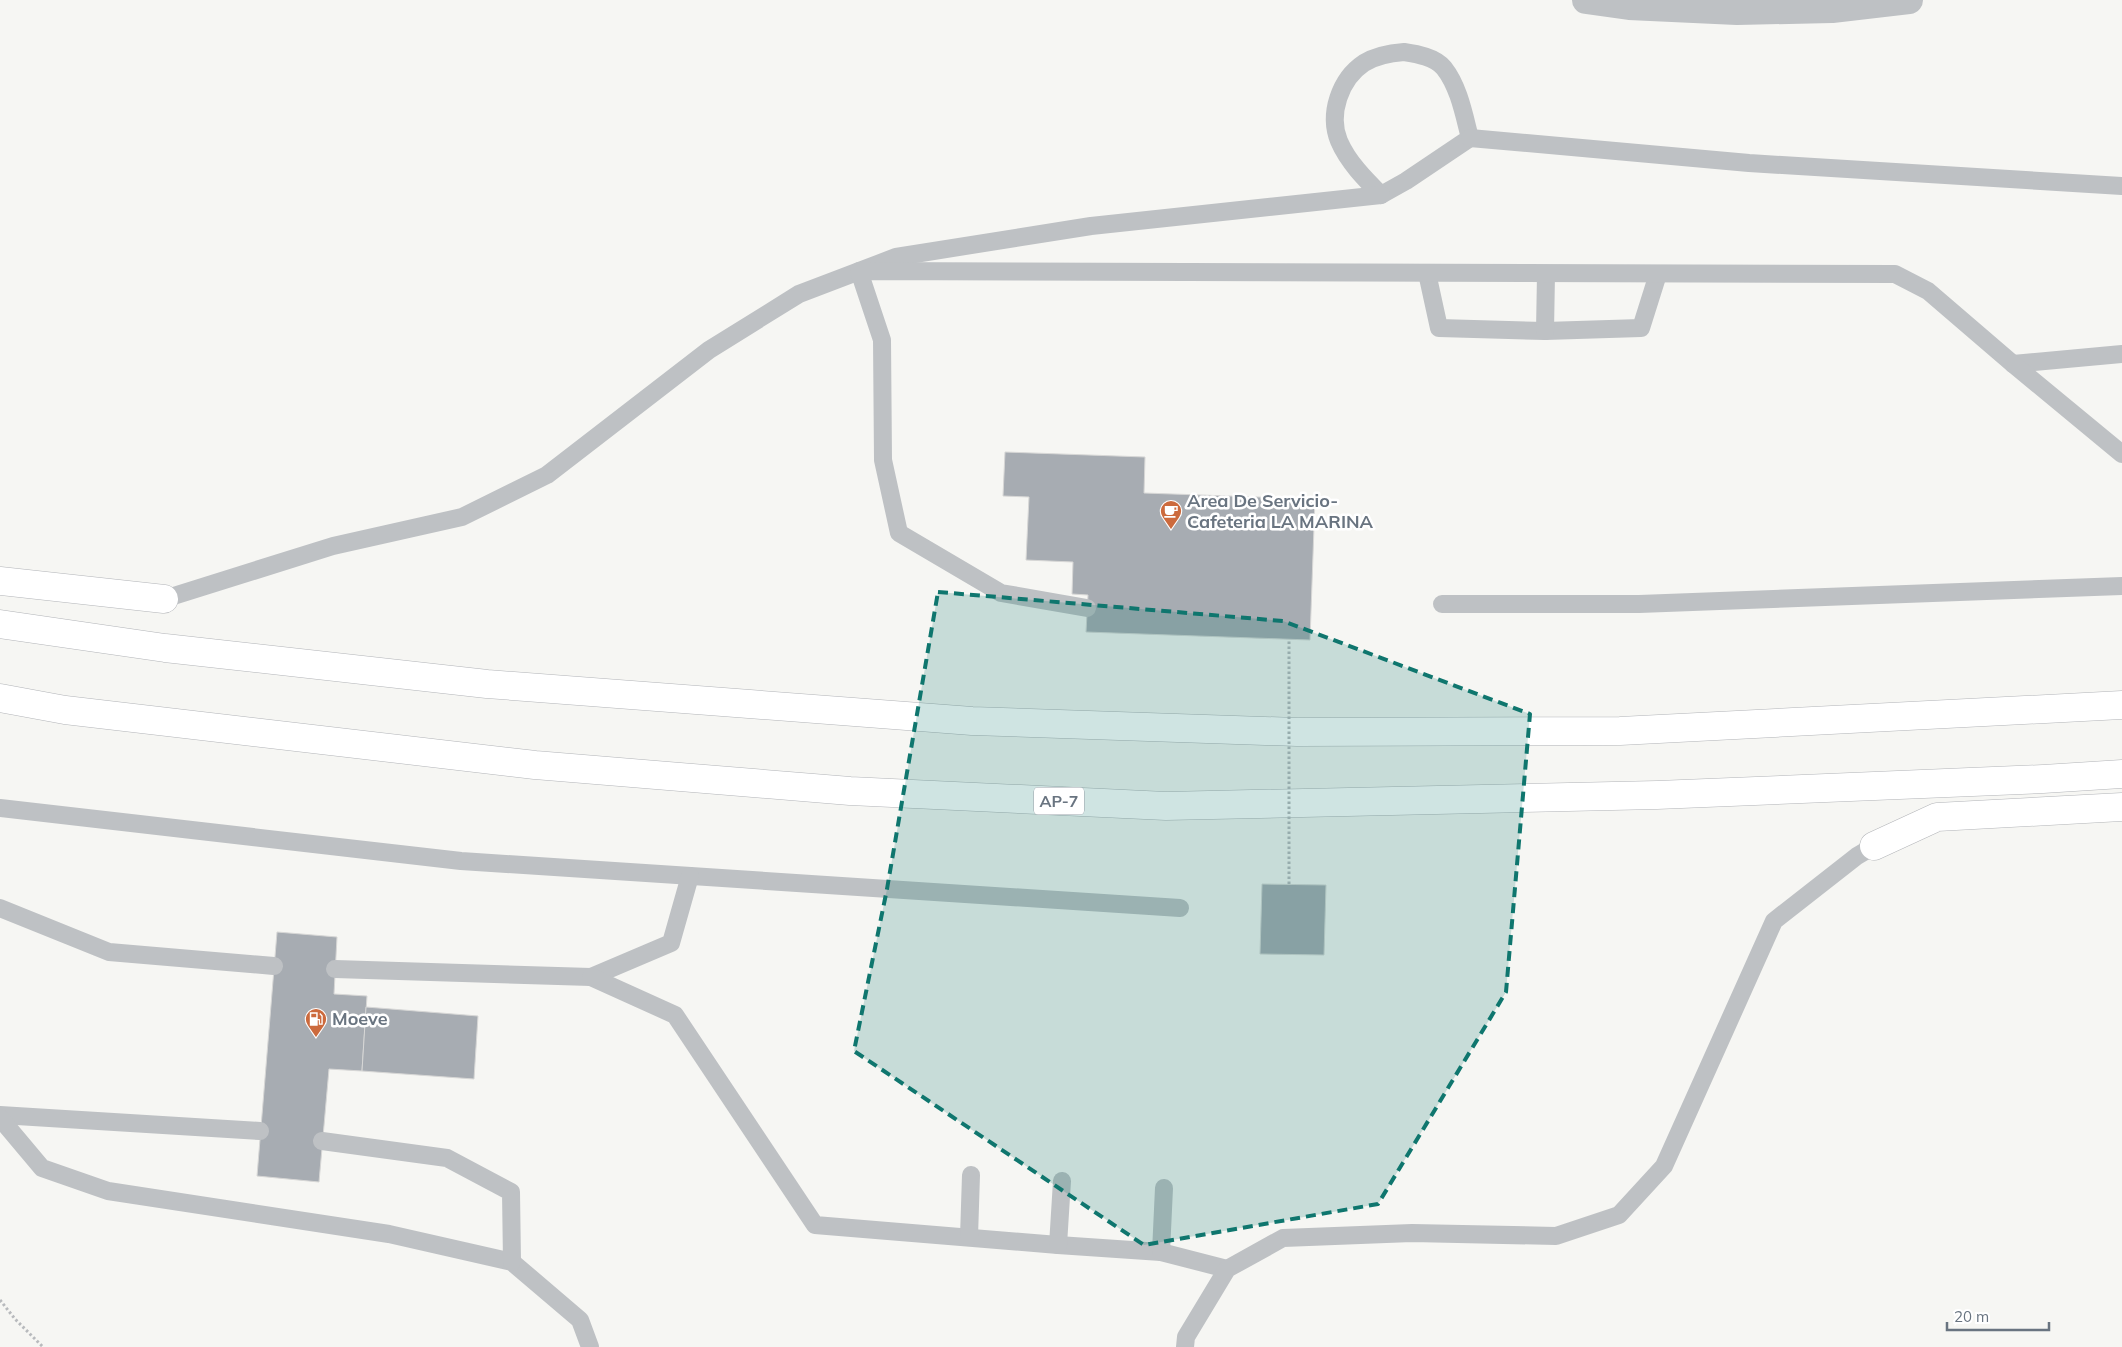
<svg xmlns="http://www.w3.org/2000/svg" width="2122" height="1347" font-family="Mulish,sans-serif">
<rect width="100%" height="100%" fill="#f6f6f3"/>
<g fill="#a7acb2" stroke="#d7d7d6">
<polygon points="1005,452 1145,457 1144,493 1315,499 1310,640 1086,632 1088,595 1072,594 1073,562 1026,560 1029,497 1003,496"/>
<polygon points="1262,884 1326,885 1324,955 1260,954"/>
<polygon points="277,932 337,937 334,994 367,996 362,1071 329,1069 319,1182 257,1176"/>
<polygon points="366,1007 478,1016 474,1079 362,1071"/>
</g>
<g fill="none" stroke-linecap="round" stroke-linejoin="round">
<g stroke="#b2b4b8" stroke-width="29">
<g id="highway">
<polyline points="0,581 164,599"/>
<polyline points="0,624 165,648 487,684 972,721 1297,732 1620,731 2122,705"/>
<polyline points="0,698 65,710 535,765 850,791 1166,806 1657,795 2043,779 2122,774"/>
<polyline points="1874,846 1937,817 2122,807"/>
</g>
</g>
<polyline stroke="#b8babd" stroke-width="3" stroke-dasharray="2.5 2.5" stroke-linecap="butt" points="0,1300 15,1319 43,1347"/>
<g stroke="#bec1c4" stroke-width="18">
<path d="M1404,52C1417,54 1435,57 1444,68C1459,87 1464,115 1470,138L1406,181L1381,195C1365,179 1348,162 1339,141C1328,114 1340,79 1364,63C1377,55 1390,53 1404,52Z"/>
<polyline points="1470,138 1749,163 2122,186"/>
<polyline points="1427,273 1439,328 1545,331 1641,328 1658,274"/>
<polyline points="1545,331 1546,274"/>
<polyline points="2013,364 2122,354"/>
<polyline points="164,599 333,546 462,517 547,475 709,350 799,294 896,257 1091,226 1381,195"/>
<polyline points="1442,604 1639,604 2122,586"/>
<polyline points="1087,608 1001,593 899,533 883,460 882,340 859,271 1895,274 1928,291 2013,364 2122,454"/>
<polyline points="0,808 461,861 1180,908"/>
<polyline points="0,908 109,952 274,966"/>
<polyline points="335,969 591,977 671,943 690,876"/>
<polyline points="591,977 675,1015 815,1225 1058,1245 1161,1252 1227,1269"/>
<polyline points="0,1115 260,1131"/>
<polyline points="0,1118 42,1168 108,1191 389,1234 512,1262 580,1320 590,1347"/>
<polyline points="322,1141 447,1158 511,1192 512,1262"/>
<polyline points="969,1237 971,1175"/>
<polyline points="1058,1245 1062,1181"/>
<polyline points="1161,1252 1164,1188"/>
<polyline points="1185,1347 1186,1337 1227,1269 1283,1238 1412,1233 1556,1236 1619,1215 1664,1166 1774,921 1857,856 1874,846"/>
</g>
<polyline stroke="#bec1c4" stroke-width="28" points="1586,0 1629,6 1737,11 1832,9 1909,0"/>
<use href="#highway" stroke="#fff" stroke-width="28"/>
<polyline stroke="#b8babd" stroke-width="3" stroke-dasharray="2.5 2.5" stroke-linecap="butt" points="1289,884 1289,639"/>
</g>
<path fill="#0f766e" fill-opacity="0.2" stroke="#0f766e" stroke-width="4" stroke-dasharray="10 6" stroke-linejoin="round" d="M938,592L1283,621L1530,714L1506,992L1378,1204L1144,1245L854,1051L887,889Z"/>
<defs>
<g id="cafe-pin" transform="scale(1.125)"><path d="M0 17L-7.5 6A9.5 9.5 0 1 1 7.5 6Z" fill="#cc6a3d" stroke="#fff"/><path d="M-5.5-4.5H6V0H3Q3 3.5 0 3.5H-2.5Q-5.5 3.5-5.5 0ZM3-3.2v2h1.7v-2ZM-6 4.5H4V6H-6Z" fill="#fff"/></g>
<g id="fuel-pin" transform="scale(1.125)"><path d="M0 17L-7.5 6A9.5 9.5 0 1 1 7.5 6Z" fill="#cc6a3d" stroke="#fff"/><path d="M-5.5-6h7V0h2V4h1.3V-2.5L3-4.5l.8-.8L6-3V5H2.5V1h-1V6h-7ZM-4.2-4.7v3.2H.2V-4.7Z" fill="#fff"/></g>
</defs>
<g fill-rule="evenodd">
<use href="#cafe-pin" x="1171" y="511"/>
<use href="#fuel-pin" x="316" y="1019"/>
</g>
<g text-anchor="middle" stroke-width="5" stroke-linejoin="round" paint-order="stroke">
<rect fill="#fff" stroke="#969ea6" stroke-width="1" x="1034" y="787.5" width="50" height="27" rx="4"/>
<g font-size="16" font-weight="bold" fill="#697480">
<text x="1059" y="807">AP-7</text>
</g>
<g font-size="18" font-weight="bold" fill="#697480" stroke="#fff" text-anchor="start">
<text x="1187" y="507">Area De Servicio-<tspan x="1187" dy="21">Cafeteria LA MARINA</tspan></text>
<text x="332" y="1025">Moeve</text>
</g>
</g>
<path d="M1947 1322v8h102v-8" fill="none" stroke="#697480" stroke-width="2.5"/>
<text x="1954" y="1322" font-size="15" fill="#697480" stroke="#ffffff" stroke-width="4" paint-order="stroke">20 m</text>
</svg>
